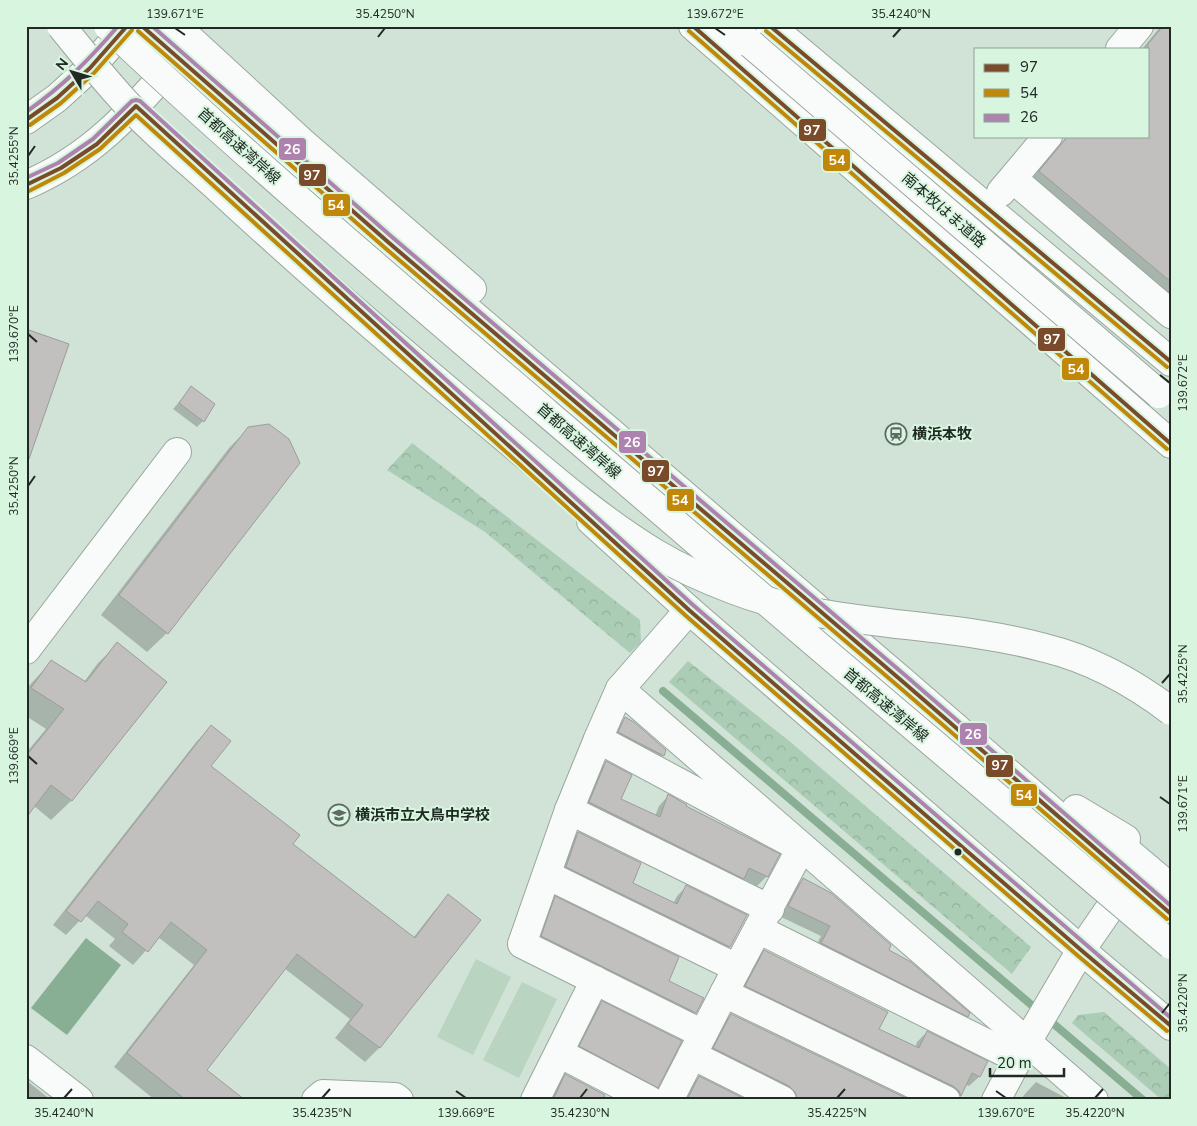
<svg xmlns="http://www.w3.org/2000/svg" width="1197" height="1126" font-family="'Nunito Sans','Noto Sans JP',sans-serif">
<defs>
<pattern id="forest-crowns" width="20" height="18" patternUnits="userSpaceOnUse" patternTransform="scale(1.25)"><rect width="20" height="18" fill="#abcdb6"/><path d="M2 6a3 3 0 1 1 6 0M12 15a3 3 0 1 1 6 0" fill="none" stroke="#93b09c"/></pattern>
</defs>
<rect width="100%" height="100%" fill="#d1e2d6"/>
<g fill="#b9d5c1">
<polygon points="476,959 511,977 473,1055 437,1037"/>
<polygon points="522,982 557,999 519,1078 483,1060"/>
</g>
<g fill="url(#forest-crowns)">
<polygon points="412,443 640,620 641,642 630,653 485,532 387,470"/>
<polygon points="688,661 788,740 1031,947 1012,974 669,682"/>
<polygon points="1104,1012 1171,1069 1171,1100 1162,1100 1072,1023 1078,1015"/>
</g>
<polygon fill="#88ae94" points="86,938 121,965 67,1035 31,1008"/>
<g fill="#0003">
<polygon points="1161,26 1171,26 1171,318 1021,191 1067,136 1148,136 1148,49 1142,49"/>
<polygon points="191,388 203,421 197,427 173,409"/>
<polygon points="249,428 167,633 147,652 101,615 229,448"/>
<polygon points="118,644 165,683 71,801 51,820 34,806 26,816 26,753 46,729 26,716 26,689 51,662 84,682 98,663"/>
<polygon points="625,719 665,750 662,756 653,766 609,742 615,729"/>
<polygon points="211,727 209,767 291,844 413,938 435,910 449,896 479,920 379,1048 365,1062 335,1038 350,1019 284,968 205,1070 243,1100 155,1100 114,1067 194,965 158,937 133,965 109,946 115,939 85,915 66,935 53,925 197,741"/>
<polygon points="606,763 620,799 655,816 659,806 668,796 685,807 767,876 757,886 743,879 734,888 580,812 596,772"/>
<polygon points="578,833 631,884 673,904 677,896 686,887 729,947 719,956 557,877 568,843"/>
<polygon points="803,880 888,951 967,1016 957,1026 812,953 821,936 779,916 793,889"/>
<polygon points="555,898 667,981 695,1012 685,1022 532,946 546,908"/>
<polygon points="765,951 877,1030 915,1048 917,1042 927,1032 986,1062 979,1077 969,1086 965,1084 960,1095 955,1100 736,996 755,961"/>
<polygon points="602,1003 657,1087 647,1097 570,1056 592,1013"/>
<polygon points="731,1015 907,1100 784,1100 704,1058 721,1025"/>
<polygon points="566,1076 612,1100 549,1100 556,1085"/>
<polygon points="699,1077 744,1100 683,1100 689,1087"/>
<polygon points="26,1080 51,1100 26,1100"/>
<polygon points="1036,1082 1066,1098 1068,1100 1021,1100 1024,1095"/>
</g>
<g fill="none" stroke-linecap="round" stroke-linejoin="round">
<polyline stroke="#88ae94" stroke-width="8" points="663,691 1143,1100"/>
</g>
<g fill="#c2c0be" stroke="#9c9d9b">
<polygon points="1163,26 1171,26 1171,282 1039,171 1068,136 1148,136 1148,44"/>
<polygon points="26,329 69,344 29,459 26,459"/>
<polygon points="191,386 215,404 204,422 179,403"/>
<polygon points="269,424 289,439 300,463 168,634 119,595 248,427"/>
<polygon points="117,642 167,682 72,801 51,785 26,818 26,756 64,709 31,688 51,660 86,682"/>
<polygon points="625,717 634,722 666,750 664,756 618,732"/>
<polygon points="211,725 231,741 211,766 300,835 293,844 415,938 448,894 481,920 380,1048 348,1024 363,1005 297,954 207,1070 245,1100 186,1100 127,1053 207,950 171,922 148,952 122,932 128,924 98,901 81,922 66,911"/>
<polygon points="606,761 632,775 621,799 660,817 668,794 687,805 686,806 780,854 768,877 749,868 744,879 589,802"/>
<polygon points="578,832 641,863 633,883 677,904 686,885 747,915 730,947 566,867"/>
<polygon points="803,878 831,893 891,945 889,950 911,962 970,1013 968,1017 821,943 830,926 788,906"/>
<polygon points="555,896 679,957 669,981 704,998 696,1013 541,936"/>
<polygon points="764,950 888,1012 879,1029 919,1048 927,1031 988,1061 980,1077 972,1073 961,1096 959,1091 953,1086 745,986"/>
<polygon points="602,1001 682,1041 658,1088 579,1046"/>
<polygon points="731,1014 910,1100 798,1100 795,1092 789,1086 713,1048"/>
<polygon points="565,1074 605,1095 602,1100 553,1100"/>
<polygon points="699,1076 747,1100 687,1100"/>
</g>
<g fill="none" stroke-linecap="round" stroke-linejoin="round">
<g stroke="#99a79d" stroke-width="30">
<g id="minor">
<polyline points="693,26 1171,444"/>
<polyline points="770,26 1171,362"/>
<polyline points="1120,49 1139,26"/>
<polyline points="26,120 57,98 90,68 127,26"/>
<polyline points="1013,179 1171,314"/>
<path d="M26,185C92,157 131,112 177,60"/>
<polyline points="1001,192 1048,136"/>
<polyline points="689,610 620,689 598,739 569,810 522,944 703,1034"/>
<polyline points="26,650 177,452"/>
<polyline points="620,689 1094,1100"/>
<polyline points="598,739 801,848 737,968 669,1100"/>
<polyline points="569,810 770,909"/>
<polyline points="547,875 737,968"/>
<polyline points="758,929 1018,1059"/>
<polyline points="724,993 946,1100"/>
<polyline points="559,1053 649,1100"/>
<polyline points="692,1055 782,1100"/>
<polyline points="26,1059 79,1100"/>
<polyline points="316,1100 323,1094 395,1097 399,1100"/>
<polyline points="535,1100 595,980"/>
<polyline points="996,1100 1027,1042 1081,950 1130,879"/>
</g>
</g>
<g stroke="#99a79d" stroke-width="30">
<g id="highway">
<polyline points="142,26 388,242 902,681 1171,914"/>
<polyline points="176,26 302,142 472,289"/>
<polyline points="730,26 751,44"/>
<polyline points="591,521 689,610 1081,950 1171,1026"/>
<polyline points="1076,809 1126,839"/>
<polyline points="1108,835 1171,888"/>
</g>
</g>
<use href="#minor" stroke="#f8fbf9" stroke-width="28"/>
<use href="#highway" stroke="#f8fbf9" stroke-width="28"/>
<g stroke="#99a79d" stroke-width="30" stroke-linecap="butt">
<g id="highway-bridge">
<path d="M61,26C82,52 104,79 126,103C155,134 189,162 220,190C301,265 384,337 469,408C529,457 589,513 655,553C680,568 707,580 734,590C836,629 942,620 1045,648C1090,659 1134,683 1171,711"/>
<path d="M108,26C250,161 400,287 548,414C755,592 962,769 1171,945"/>
<polyline points="751,44 1159,394"/>
</g>
</g>
<use href="#highway-bridge" stroke="#f8fbf9" stroke-width="28"/>
<g stroke="#d8f5e0" stroke-width="8">
<g id="bus-1">
<polyline points="142,26 388,242 902,681 1171,914"/>
<polyline points="693,26 1171,444"/>
<polyline points="770,26 1171,362"/>
<polyline points="26,120 57,98 90,68 127,26"/>
<polyline points="26,185 61,168 97,144 136,106 689,610 1081,950 1171,1026"/>
</g>
</g>
<g stroke="#d8f5e0" stroke-width="8">
<g id="bus-2">
<polyline points="138,31 384,247 898,686 1167,919"/>
<polyline points="689,31 1167,449"/>
<polyline points="766,31 1167,367"/>
<polyline points="30,125 61,103 94,73 132,30"/>
<polyline points="29,191 64,173 100,149 136,115 685,615 1077,955 1167,1031"/>
</g>
</g>
<g stroke="#d8f5e0" stroke-width="8">
<g id="bus-3">
<polyline points="152,26 392,237 906,676 1171,906"/>
<path d="M26,112C63,86 89,60 118,26"/>
<polyline points="26,178 58,163 93,139 132,101 136,100 140,101 693,605 1171,1018"/>
</g>
</g>
<use href="#bus-1" stroke="#7a4b2a" stroke-width="4"/>
<use href="#bus-2" stroke="#c18709" stroke-width="4"/>
<use href="#bus-3" stroke="#ae82ae" stroke-width="4"/>
</g>
<path fill="none" stroke="#202a23" stroke-width="2" d="M175,28L185,35M715,28L725,35M378,37L385,28M893,37L901,28M28,156L35,146M28,334L37,342M1160,375L1170,383M28,486L35,476M1162,683L1170,674M28,756L37,764M1160,797L1170,804M1162,1013L1170,1003M456,1091L466,1098M996,1091L1006,1098M64,1098L72,1089M322,1098L330,1089M580,1098L587,1089M837,1098L845,1089M1095,1098L1103,1089"/>
<defs>
<g id="station-ring" transform="scale(1.125)"><circle r="9.5" fill="#d8f5e0" stroke="#5e6a62" stroke-width="1.5"/><path d="M-3-6H3Q5-6 5-4V2Q5 4 3 4L4.5 6H3L1.5 4h-3L-3 6H-4.5L-3 4Q-5 4-5 2V-4Q-5-6-3-6ZM-3.5-4v3h7v-3ZM-3.5 1v1.5H-2V1ZM2 1v1.5H3.5V1Z" fill="#5e6a62"/></g>
<g id="school-ring" transform="scale(1.125)"><circle r="9.5" fill="#d8f5e0" stroke="#5e6a62" stroke-width="1.5"/><path d="M0-5L7-2L0 1L-7-2ZM-4 1L0 2.5L4 1V4Q0 6-4 4Z" fill="#5e6a62"/></g>
</defs>
<g fill-rule="evenodd">
<use href="#station-ring" x="896" y="434"/>
<use href="#school-ring" x="339" y="815"/>
</g>
<circle fill="#202a23" stroke="#d8f5e0" stroke-width="2" cx="958" cy="852" r="4.5"/>
<g text-anchor="middle" stroke-width="4" stroke-linejoin="round" paint-order="stroke">
<g font-size="15" fill="#202a23" stroke="#d8f5e0">
<text transform="translate(239 146) rotate(42)" y="5">首都高速湾岸線</text>
<text transform="translate(944 210) rotate(41)" y="5">南本牧はま道路</text>
<text transform="translate(579 441) rotate(41)" y="5">首都高速湾岸線</text>
<text transform="translate(886 705) rotate(40)" y="5">首都高速湾岸線</text>
</g>
<g font-size="15" font-weight="bold" fill="#202a23" stroke="#d8f5e0" text-anchor="start">
<text x="912" y="439">横浜本牧</text>
<text x="355" y="820">横浜市立大鳥中学校</text>
</g>
</g>
<g stroke="#d8f5e0" stroke-width="2">
<rect x="798" y="118" width="29" height="24" rx="5" fill="#7a4b2a"/>
<rect x="278" y="137" width="29" height="24" rx="5" fill="#ae82ae"/>
<rect x="822" y="148" width="29" height="24" rx="5" fill="#c18709"/>
<rect x="298" y="163" width="29" height="24" rx="5" fill="#7a4b2a"/>
<rect x="322" y="193" width="29" height="24" rx="5" fill="#c18709"/>
<rect x="1037" y="327" width="29" height="25" rx="5" fill="#7a4b2a"/>
<rect x="1061" y="357" width="29" height="24" rx="5" fill="#c18709"/>
<rect x="618" y="430" width="29" height="24" rx="5" fill="#ae82ae"/>
<rect x="641" y="459" width="29" height="24" rx="5" fill="#7a4b2a"/>
<rect x="666" y="488" width="29" height="24" rx="5" fill="#c18709"/>
<rect x="959" y="722" width="29" height="24" rx="5" fill="#ae82ae"/>
<rect x="985" y="754" width="29" height="24" rx="5" fill="#7a4b2a"/>
<rect x="1010" y="783" width="28" height="24" rx="5" fill="#c18709"/>
</g>
<g font-size="14" text-anchor="middle" font-weight="bold" fill="#fff">
<text x="812" y="135">97</text>
<text x="292" y="154">26</text>
<text x="837" y="165">54</text>
<text x="312" y="180">97</text>
<text x="336" y="210">54</text>
<text x="1052" y="344">97</text>
<text x="1076" y="374">54</text>
<text x="632" y="447">26</text>
<text x="656" y="476">97</text>
<text x="680" y="505">54</text>
<text x="973" y="739">26</text>
<text x="1000" y="770">97</text>
<text x="1024" y="800">54</text>
</g>
<rect width="1197" height="1126" fill="none" stroke="#d8f5e0" stroke-width="55"/>
<rect x="974" y="48" width="175" height="90" fill="#d8f5e0" stroke="#8ea494"/>
<rect x="984" y="64" width="25" height="8" fill="#7a4b2a" stroke="#8ea494"/>
<text x="1020" y="72" font-size="15" fill="#202a23">97</text>
<rect x="984" y="89" width="25" height="8" fill="#c18709" stroke="#8ea494"/>
<text x="1020" y="98" font-size="15" fill="#202a23">54</text>
<rect x="984" y="114" width="25" height="8" fill="#ae82ae" stroke="#8ea494"/>
<text x="1020" y="122" font-size="15" fill="#202a23">26</text>
<g transform="translate(72 72) rotate(308)" stroke="#d8f5e0" stroke-width="4" paint-order="stroke">
<path d="M0-4L9 19L0 12L-9 19Z" fill="#202a23"/>
<text y="-8" font-size="14" font-weight="bold" text-anchor="middle" fill="#202a23">N</text>
</g>
<path d="M990 1068v8h74v-8" fill="none" stroke="#202a23" stroke-width="2.5"/>
<text x="997" y="1068" font-size="15" fill="#202a23" stroke="#d8f5e0" stroke-width="4" paint-order="stroke">20 m</text>
<rect x="28" y="28" width="1142" height="1070" fill="none" stroke="#202a23" stroke-width="2"/>
<g font-size="12" text-anchor="middle" fill="#202a23">
<text x="175" y="18">139.671°E</text>
<text x="385" y="18">35.4250°N</text>
<text x="715" y="18">139.672°E</text>
<text x="901" y="18">35.4240°N</text>
<text transform="translate(14 156) rotate(-90)" y="4">35.4255°N</text>
<text transform="translate(14 334) rotate(-90)" y="4">139.670°E</text>
<text transform="translate(1183 383) rotate(-90)" y="4">139.672°E</text>
<text transform="translate(14 486) rotate(-90)" y="4">35.4250°N</text>
<text transform="translate(1183 674) rotate(-90)" y="4">35.4225°N</text>
<text transform="translate(14 756) rotate(-90)" y="4">139.669°E</text>
<text transform="translate(1183 804) rotate(-90)" y="4">139.671°E</text>
<text transform="translate(1183 1003) rotate(-90)" y="4">35.4220°N</text>
<text x="64" y="1117">35.4240°N</text>
<text x="322" y="1117">35.4235°N</text>
<text x="466" y="1117">139.669°E</text>
<text x="580" y="1117">35.4230°N</text>
<text x="837" y="1117">35.4225°N</text>
<text x="1006" y="1117">139.670°E</text>
<text x="1095" y="1117">35.4220°N</text>
</g>
</svg>
